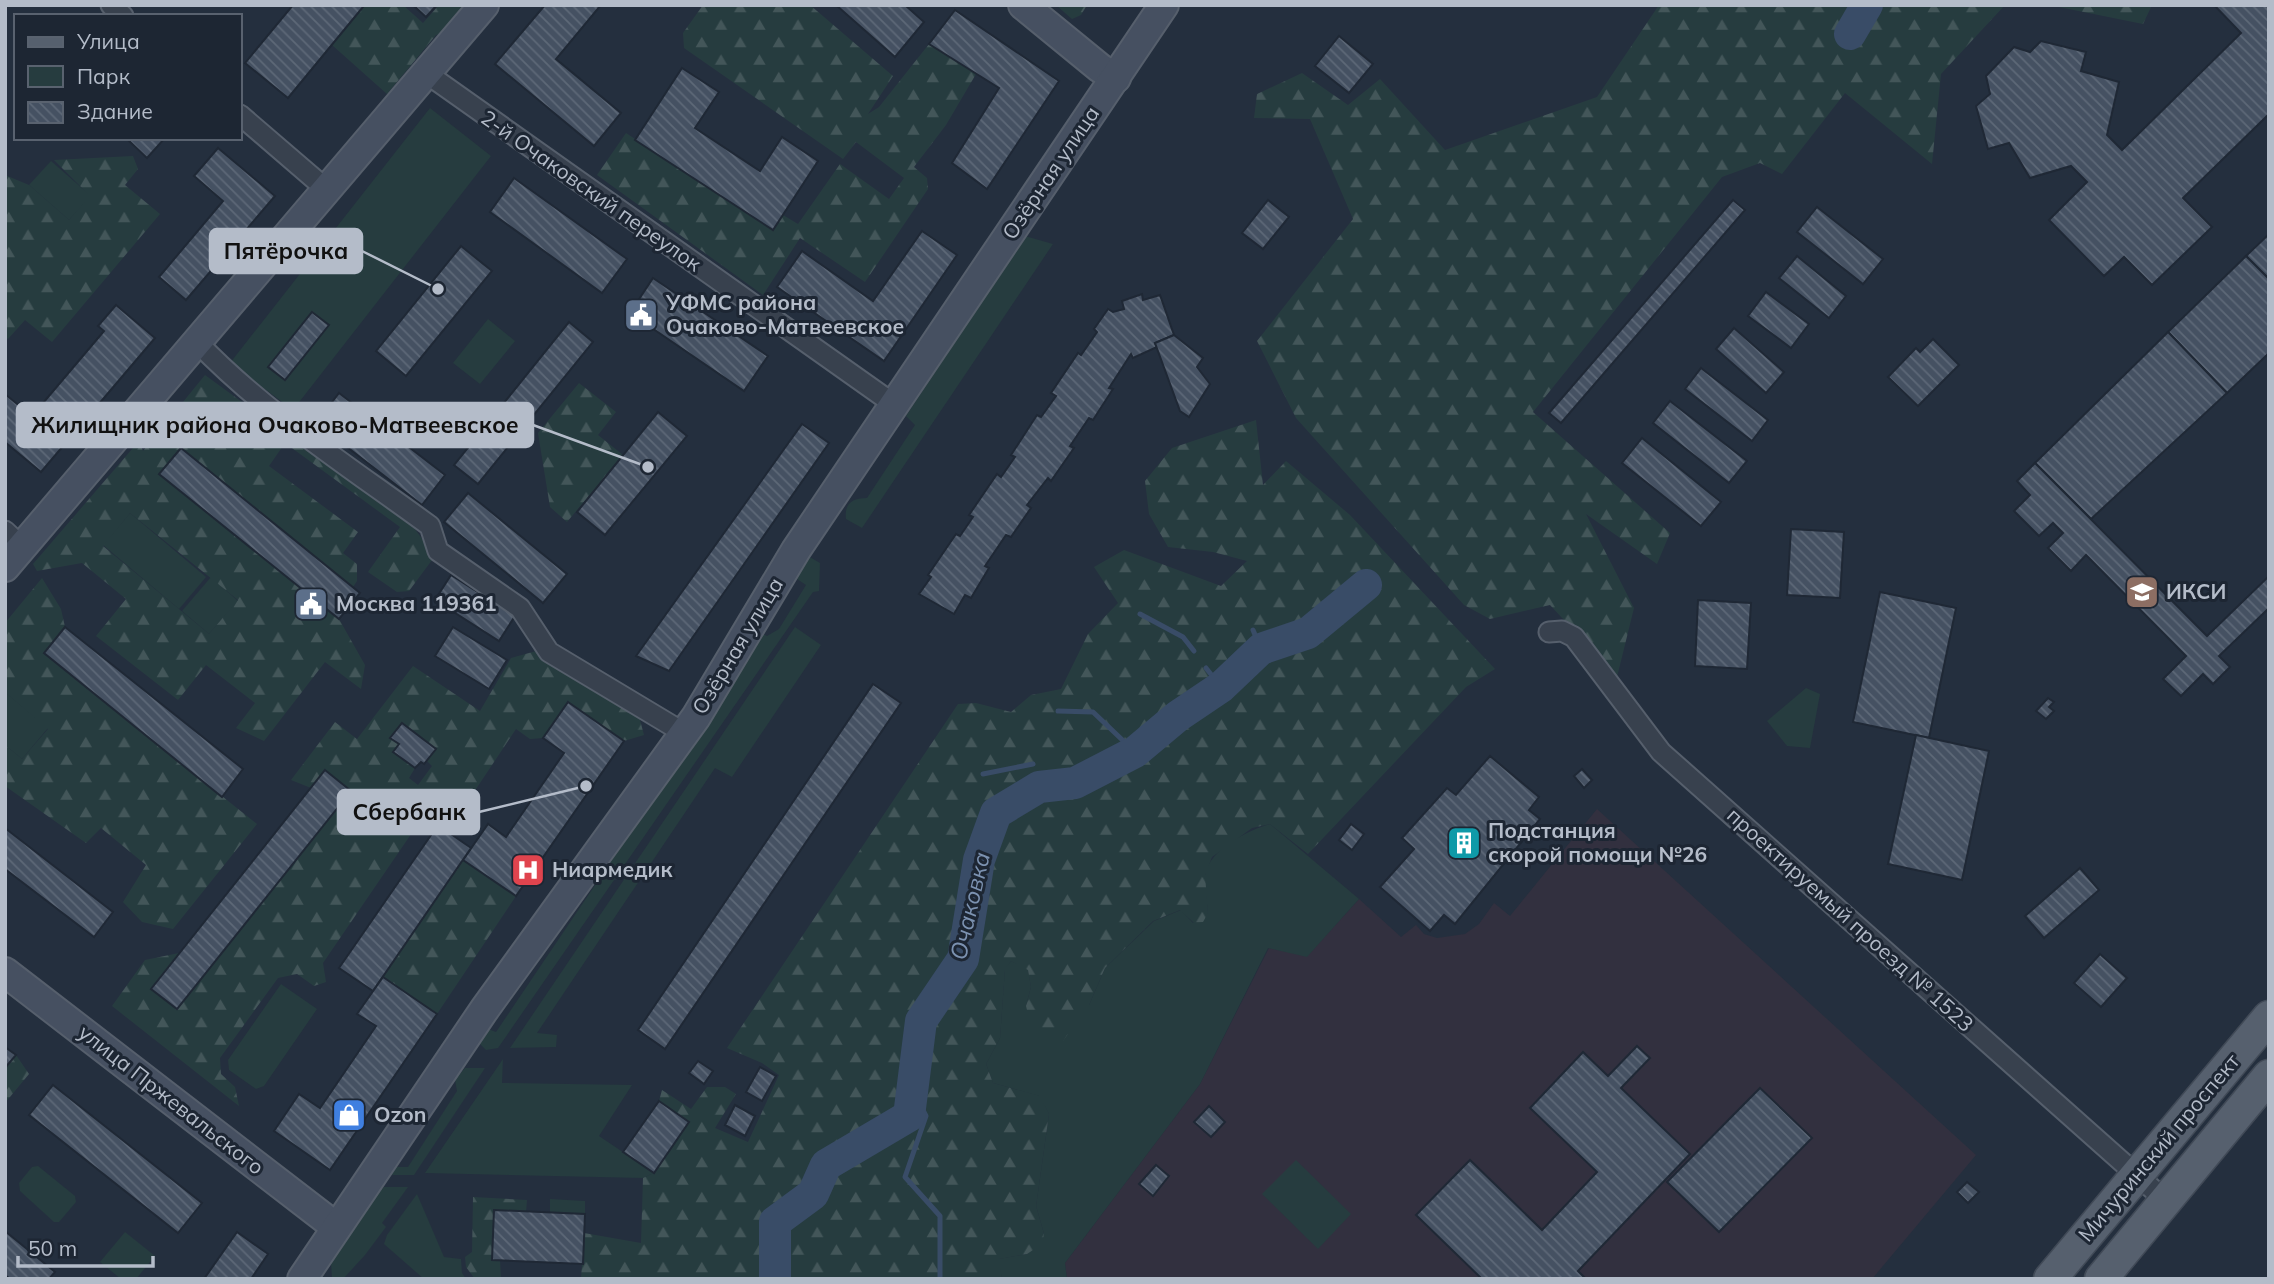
<svg xmlns="http://www.w3.org/2000/svg" width="2274" height="1284" font-family="Mulish,sans-serif">
<defs>
<pattern id="forest-firs" width="22" height="20" patternUnits="userSpaceOnUse" patternTransform="scale(1.75)"><rect width="22" height="20" fill="#263c3f"/><path d="M5 1l3.5 6h-7zM16 11l3.5 6h-7z" fill="#435659"/></pattern>
<pattern id="building-back-hatch" width="6" height="6" patternUnits="userSpaceOnUse" patternTransform="scale(1.75)"><rect width="6" height="6" fill="#455162"/><path d="M-1 5l2 2M0 0l6 6M5-1l2 2" fill="none" stroke="#5d6877"/></pattern>
</defs>
<rect width="100%" height="100%" fill="#242f3e"/>
<polygon fill="#32303f" points="1597,809 1976,1155 1872,1279 1067,1279 1065,1263 1200,1084 1269,948 1307,956 1359,899 1401,937 1416,925 1424,934 1437,938 1465,934 1479,924 1494,903 1510,916"/>
<g fill="#263c3f">
<polygon points="430,108 491,156 293,410 230,363"/>
<polygon points="51,161 91,196 69,220 29,185"/>
<path d="M1025,236L1053,244L862,528L846,519C844,504 852,498 867,498L915,425L906,416Z"/>
<polygon points="488,319 515,341 480,384 453,363"/>
<polygon points="130,513 206,577 179,609 103,545"/>
<polygon points="808,556 820,563 819,591 813,592 498,1048 486,1050 479,1043 481,1034 488,1029 496,1032 759,642 752,637 755,630 767,636 779,629 806,585 794,577"/>
<polygon points="211,577 238,601 209,634 182,611"/>
<polygon points="795,627 821,645 732,777 715,768 537,1033 557,1035 556,1047 510,1048"/>
<polygon points="1806,688 1820,694 1810,748 1787,746 1767,721"/>
<polygon points="5,692 48,728 22,759 5,745"/>
<path d="M1270,824L1359,899L1307,957L1268,948L1200,1084L1065,1263L1067,1279H1002L998,1259L1027,1254L1044,1234L1036,1206L1049,1114L1039,1096L993,1083L986,1064L1000,1038L1005,968L1011,961L1028,969L1031,987L1026,1006L1089,1005L1105,968L1154,921L1181,910L1193,923L1208,913C1207,901 1204,887 1205,875C1209,850 1248,830 1270,824Z"/>
<polygon points="281,984 317,1009 264,1086 256,1089 229,1070 228,1060"/>
<polygon points="503,1059 502,1083 632,1085 599,1136 654,1173 643,1178 425,1173"/>
<polygon points="465,1068 485,1068 414,1175 391,1175 394,1167 408,1167 457,1091 455,1080"/>
<polygon points="1296,1160 1351,1214 1318,1249 1262,1194"/>
<polygon points="38,1166 75,1196 76,1202 59,1222 54,1222 20,1191 19,1183 32,1167"/>
<polygon points="384,1187 408,1187 382,1223 386,1227 365,1255 343,1279 332,1279 331,1262 363,1210"/>
<polygon points="417,1194 444,1257 461,1259 462,1273 466,1279 424,1279 384,1244 387,1235"/>
<polygon points="550,1199 585,1201 585,1214 550,1212"/>
<polygon points="125,1232 155,1256 136,1279 121,1279 100,1262"/>
</g>
<g fill="url(#forest-firs)" fill-rule="evenodd">
<polygon points="361,5 403,5 423,23 439,5 470,5 448,32 436,35 387,94 332,45 363,7"/>
<polygon points="703,5 810,5 893,76 868,114 879,107 929,44 976,74 946,125 914,167 927,178 928,189 865,282 800,238 763,295 597,175 626,133 773,230 783,215 798,224 840,164 889,199 904,178 856,142 843,159 684,48 683,33"/>
<polygon points="1056,5 1087,5 1081,15 1072,19"/>
<polygon points="1659,5 2005,5 1941,74 1932,164 1845,93 1782,174 1760,163 1722,177 1533,412 1670,533 1657,564 1586,514 1634,608 1617,677 1550,605 1490,619 1464,605 1296,418 1257,341 1353,219 1310,119 1254,118 1257,94 1302,73 1348,105 1380,79 1445,150 1597,97"/>
<polygon points="2049,5 2152,5 2143,24"/>
<polygon points="133,156 138,169 125,185 160,214 52,342 25,320 8,339 5,336 5,175 29,185 69,220 90,196 54,160"/>
<path d="M205,375L414,528L435,556L409,591L397,592L368,572L400,527L285,443L269,466L358,532L343,553L357,564V581L353,587L180,448L159,474L339,619L365,665L361,689L325,662L264,741L236,728L255,703L206,665L178,700L96,636L126,599L82,563L37,571L33,564L139,441L143,451ZM130,513L238,600L209,634L103,546Z"/>
<polygon points="579,383 616,412 598,435 623,455 567,522 550,507 538,433"/>
<polygon points="1256,420 1263,485 1286,461 1350,515 1495,669 1466,687 1308,854 1270,824 1252,828 1212,857 1205,875 1208,913 1203,922 1194,923 1180,910 1153,921 1105,968 1089,1005 1060,1045 1052,1045 1031,1026 1026,1006 1031,987 1028,970 1011,961 1005,969 1000,1038 986,1064 993,1083 1040,1096 1049,1114 1036,1206 1044,1234 1042,1244 1027,1254 999,1259 1002,1279 581,1279 584,1233 641,1243 643,1178 654,1173 689,1122 659,1101 662,1090 691,1109 707,1087 725,1087 736,1094 715,1128 748,1142 779,1075 762,1063 727,1048 958,704 976,703 1011,712 1031,695 1061,689 1088,634 1118,603 1094,567 1124,550 1221,586 1247,561 1213,552 1168,547 1149,514 1145,481 1172,448"/>
<polygon points="42,578 61,609 65,627 44,654 257,824 173,929 142,922 123,902 146,865 101,828 86,843 5,786 5,745 22,759 48,729 5,692 5,623"/>
<path d="M547,648L646,712L640,720L644,735L624,741L568,702L543,738L530,739L516,729L462,810L432,813L420,821L323,963L326,982L314,986L297,974L278,978L220,1058L221,1074L235,1087L239,1106L112,1006L145,960L179,953L151,989L177,1009L311,788L291,780L335,722L357,739L413,666L480,711L511,658ZM391,738L435,749L427,761L432,766L418,785L409,778L415,768L394,752L399,744Z"/>
<polygon points="463,860 516,896 437,1014 383,977"/>
<polygon points="16,1055 29,1074 5,1103 5,1068"/>
<polygon points="473,1197 527,1200 526,1212 493,1260 500,1260 501,1279 475,1279 466,1267 465,1257 472,1252"/>
</g>
<g fill="none" stroke-linecap="round" stroke-linejoin="round">
<g stroke="#394c67" stroke-width="5">
<polyline points="1140,614 1183,637 1194,651"/>
<polyline points="1253,630 1261,649"/>
<polyline points="1206,668 1221,687"/>
<polyline points="1058,711 1093,712 1135,752"/>
<polyline points="983,774 1033,764"/>
<polyline points="912,1089 926,1116 905,1177 940,1216 940,1279"/>
</g>
<g stroke="#394c67" stroke-width="32">
<polyline points="1850,34 1867,5"/>
<polyline points="775,1279 775,1222 813,1194 826,1165 909,1116 921,1021 963,959 979,860 996,813 1039,787 1075,783 1135,752 1178,716 1221,687 1261,649 1308,633 1366,585"/>
</g>
</g>
<g fill="url(#building-back-hatch)" stroke="#1f2835" stroke-width="2">
<polygon points="293,5 361,5 363,7 288,98 245,63"/>
<polygon points="413,5 437,5 426,17"/>
<polygon points="545,5 601,5 556,59 621,113 594,146 495,64"/>
<polygon points="836,5 905,5 924,22 895,57"/>
<polygon points="2214,5 2269,5 2269,114 2183,198 2212,227 2152,285 2124,257 2104,276 2049,220 2087,182 2071,166 2030,178 2009,143 1988,149 1976,106 1990,94 1986,76 2014,47 2030,52 2041,41 2086,52 2081,71 2119,82 2107,135 2122,150 2241,33"/>
<polygon points="955,10 1059,81 987,189 952,163 999,88 929,44"/>
<polygon points="1339,36 1373,64 1349,93 1315,66"/>
<polygon points="682,68 719,92 695,128 760,171 782,137 818,161 773,230 635,140"/>
<polygon points="126,138 165,138 147,158"/>
<polygon points="218,148 275,196 186,300 159,277 223,201 194,176"/>
<polygon points="514,178 627,259 602,293 490,212"/>
<polygon points="1268,200 1289,217 1263,249 1242,233"/>
<polygon points="1733,200 1745,210 1561,423 1549,413"/>
<polygon points="1817,207 1883,259 1863,284 1797,232"/>
<polygon points="922,231 957,255 884,361 777,287 802,251 873,301"/>
<polygon points="2269,234 2269,279 2246,256"/>
<polygon points="461,246 492,271 406,376 376,351"/>
<polygon points="1797,256 1846,296 1829,318 1779,278"/>
<polygon points="2246,256 2269,279 2269,353 2227,393 2168,332"/>
<polygon points="653,278 768,356 744,391 630,313"/>
<polygon points="1766,292 1809,324 1791,348 1748,316"/>
<polygon points="1142,294 1143,300 1160,295 1174,335 1155,343 1157,347 1133,358 1131,354 1109,388 1113,389 1093,420 1089,418 1070,446 1074,448 1051,481 1048,478 1027,505 1031,508 1011,537 1006,535 985,566 989,568 971,598 965,595 954,614 919,594 931,577 928,575 956,534 960,536 973,517 969,515 997,474 1001,477 1015,457 1011,455 1037,415 1041,417 1056,396 1051,393 1078,353 1081,355 1097,332 1094,329 1108,309 1113,312 1124,309 1122,301"/>
<polygon points="116,305 155,338 41,472 5,442 5,394 32,416 104,331 98,326"/>
<polygon points="312,312 329,325 285,380 268,367"/>
<polygon points="569,322 593,342 478,484 454,465"/>
<polygon points="1734,328 1784,372 1766,393 1716,349"/>
<polygon points="2168,332 2227,393 2091,519 2035,463"/>
<polygon points="1174,335 1203,358 1197,367 1210,384 1189,417 1180,411 1155,343"/>
<polygon points="1933,339 1959,365 1918,406 1888,377 1916,348 1920,352"/>
<polygon points="1701,368 1768,420 1752,441 1685,389"/>
<polygon points="339,393 445,475 422,505 316,423"/>
<polygon points="1670,401 1747,461 1729,483 1653,423"/>
<polygon points="658,412 687,436 605,535 577,512"/>
<polygon points="802,424 829,443 669,671 636,656"/>
<polygon points="1642,438 1721,502 1701,526 1622,463"/>
<polygon points="181,448 360,593 339,619 159,474"/>
<polygon points="2035,463 2207,636 2269,576 2269,608 2219,656 2230,667 2213,684 2203,674 2181,696 2163,679 2186,656 2086,555 2071,571 2048,548 2063,533 2053,523 2039,536 2014,511 2030,495 2017,481"/>
<polygon points="468,493 567,574 543,603 444,522"/>
<polygon points="1791,529 1844,532 1840,598 1787,595"/>
<polygon points="451,575 515,616 499,641 435,600"/>
<polygon points="1880,592 1956,608 1929,738 1853,722"/>
<polygon points="1698,600 1751,603 1747,669 1695,666"/>
<polygon points="65,627 243,769 222,797 44,653"/>
<polygon points="453,627 507,660 489,689 435,656"/>
<polygon points="873,684 901,703 665,1049 638,1030"/>
<polygon points="2048,698 2054,702 2049,707 2054,711 2046,719 2036,711"/>
<polygon points="568,702 624,741 516,896 463,860 488,824 506,837 564,753 543,738"/>
<polygon points="402,723 436,749 424,764 421,762 415,768 393,752 399,744 390,738"/>
<polygon points="1916,735 1989,751 1962,880 1888,864"/>
<polygon points="1490,756 1539,797 1529,810 1540,819 1455,924 1444,915 1430,931 1380,887 1414,849 1402,838 1447,788 1456,795"/>
<polygon points="1582,769 1592,780 1584,788 1574,776"/>
<polygon points="325,770 351,791 177,1009 151,989"/>
<polygon points="1351,824 1364,834 1352,850 1339,840"/>
<polygon points="438,825 471,848 373,991 339,968"/>
<polygon points="5,828 113,912 94,937 5,869"/>
<polygon points="2080,868 2099,890 2044,938 2025,916"/>
<polygon points="2100,954 2127,978 2101,1007 2074,983"/>
<polygon points="383,977 437,1014 330,1170 274,1131 299,1094 320,1108 376,1026 357,1014"/>
<polygon points="1637,1046 1650,1058 1621,1088 1690,1154 1578,1271 1586,1279 1482,1279 1416,1215 1470,1160 1542,1230 1597,1172 1530,1108 1583,1052 1608,1076"/>
<polygon points="5,1047 16,1055 5,1068"/>
<polygon points="698,1061 713,1071 704,1084 689,1073"/>
<polygon points="760,1067 776,1076 762,1101 746,1092"/>
<polygon points="53,1085 202,1203 178,1233 29,1115"/>
<polygon points="1760,1088 1812,1138 1719,1232 1667,1182"/>
<polygon points="659,1101 689,1122 654,1173 623,1152"/>
<polygon points="735,1105 755,1116 745,1136 725,1125"/>
<polygon points="1209,1106 1225,1122 1211,1137 1194,1122"/>
<polygon points="1156,1165 1169,1176 1153,1196 1139,1184"/>
<polygon points="1967,1182 1979,1192 1968,1203 1957,1192"/>
<polygon points="494,1210 585,1214 583,1264 492,1260"/>
<polygon points="5,1231 55,1272 49,1279 10,1279 5,1275"/>
<polygon points="237,1232 268,1254 251,1279 204,1279"/>
</g>
<g fill="none" stroke-linecap="round" stroke-linejoin="round">
<g stroke="#565f6c" stroke-width="23">
<g id="street">
<polyline points="111,5 123,16"/>
<polyline points="426,73 895,405"/>
<polyline points="240,115 326,189"/>
<path d="M197,342C265,413 351,468 430,526L438,551L520,608L549,652L684,733"/>
<polyline points="5,531 22,547"/>
<polyline points="1549,632 1562,631 1574,637 1661,752 2166,1201"/>
</g>
</g>
<g stroke="#565f6c" stroke-width="32">
<g id="secondary">
<polyline points="1023,5 1100,68 1116,78"/>
<polyline points="5,567 484,5"/>
<polyline points="5,972 336,1227"/>
<polyline points="302,1279 484,1010 696,717 796,550 1164,5"/>
</g>
</g>
<g stroke="#414a57" stroke-width="35">
<g id="primary">
<polyline points="2050,1279 2269,1017"/>
<polyline points="2101,1279 2269,1076"/>
</g>
</g>
<use href="#street" stroke="#38414e" stroke-width="19"/>
<use href="#secondary" stroke="#465061" stroke-width="28"/>
<use href="#primary" stroke="#56606e" stroke-width="32"/>
</g>
<defs>
<g id="civic-square" transform="scale(1.75)"><rect x="-9" y="-9" width="18" height="18" rx="4" fill="#5c6f8a" stroke="#1d2633"/><path d="M-.6-6.5H3V-4.5H.6V-3L4-1V1h2V6H-6V1h2V-1L-.6-3ZM-1.2 2.5V6h2.4V2.5Z" fill="#fff"/></g>
<g id="university-square" transform="scale(1.75)"><rect x="-9" y="-9" width="18" height="18" rx="4" fill="#8d6e63" stroke="#1d2633"/><path d="M0-5L7-2L0 1L-7-2ZM-4 1L0 2.5L4 1V4Q0 6-4 4Z" fill="#fff"/></g>
<g id="building-square" transform="scale(1.75)"><rect x="-9" y="-9" width="18" height="18" rx="4" fill="#0f9aa8" stroke="#1d2633"/><path d="M-4-6H4V6H1V3H-1V6H-4ZM-2.5-4.3h1.7v1.8h-1.7ZM.8-4.3h1.7v1.8H.8ZM-2.5-1h1.7V.8h-1.7ZM.8-1h1.7V.8H.8Z" fill="#fff"/></g>
<g id="hospital-square" transform="scale(1.75)"><rect x="-9" y="-9" width="18" height="18" rx="4" fill="#e0444e" stroke="#1d2633"/><path d="M-5-5h3v3.5h4V-5h3V5h-3V1.5h-4V5h-3Z" fill="#fff"/></g>
<g id="shop-square" transform="scale(1.75)"><rect x="-9" y="-9" width="18" height="18" rx="4" fill="#3f7fe0" stroke="#1d2633"/><path d="M-5-2.5h2.3a2.7 3.5 0 0 1 5.4 0H5L5.5 6h-11ZM-1.5-2.5h3a1.5 2.3 0 0 0-3 0Z" fill="#fff"/></g>
</defs>
<g fill-rule="evenodd">
<use href="#civic-square" x="641" y="315"/>
<use href="#university-square" x="2142" y="592"/>
<use href="#civic-square" x="311" y="604"/>
<use href="#building-square" x="1464" y="843"/>
<use href="#hospital-square" x="528" y="870"/>
<use href="#shop-square" x="349" y="1115"/>
</g>
<g text-anchor="middle" stroke-width="6" stroke-linejoin="round" paint-order="stroke">
<g font-size="21" fill="#b4bcc9" stroke="#1d2633">
<text transform="translate(1051 173) rotate(-56)" y="7">Озёрная улица</text>
<text transform="translate(591 191) rotate(35)" y="7">2-й Очаковский переулок</text>
<text transform="translate(738 646) rotate(-59)" y="7">Озёрная улица</text>
<text transform="translate(1850 920) rotate(42)" y="7">проектируемый проезд № 1523</text>
<text transform="translate(171 1100) rotate(38)" y="7">улица Пржевальского</text>
<text transform="translate(2159 1148) rotate(-50)" y="7">Мичуринский проспект</text>
</g>
<g font-size="21" font-weight="bold" fill="#b4bcc9" stroke="#1d2633" text-anchor="start">
<text x="666" y="310">УФМС района<tspan x="666" dy="24">Очаково-Матвеевское</tspan></text>
<text x="2166" y="599">ИКСИ</text>
<text x="336" y="611">Москва 119361</text>
<text x="1488" y="838">Подстанция<tspan x="1488" dy="24">скорой помощи №26</tspan></text>
<text x="552" y="877">Ниармедик</text>
<text x="374" y="1122">Ozon</text>
</g>
<g font-size="23" font-style="italic" fill="#7c92b1" stroke="#1d2633">
<text transform="translate(970 906) rotate(-77)" y="8">Очаковка</text>
</g>
</g>
<path fill="none" stroke="#b4bcc9" stroke-width="2.5" d="M438 289L362 251M648 467L533 425M586 786L479 812"/>
<g fill="#b4bcc9" stroke="#1d2633" stroke-width="2.5">
<circle cx="438" cy="289" r="7"/>
<circle cx="648" cy="467" r="7"/>
<circle cx="586" cy="786" r="7"/>
</g>
<g fill="#b4bcc9" stroke="#b4bcc9" stroke-width="2.5">
<rect x="210" y="229" width="152" height="44" rx="7"/>
<rect x="17" y="403" width="516" height="44" rx="7"/>
<rect x="338" y="790" width="141" height="44" rx="7"/>
</g>
<g font-size="23" text-anchor="middle" font-weight="bold" fill="#111">
<text x="286" y="259">Пятёрочка</text>
<text x="275" y="433">Жилищник района Очаково-Матвеевское</text>
<text x="409" y="820">Сбербанк</text>
</g>
<rect width="2274" height="1284" fill="none" stroke="#b4bcc9" stroke-width="14"/>
<rect x="14" y="14" width="228" height="126" fill="#1d2633" stroke="#59626f" stroke-width="2"/>
<rect x="28" y="37" width="35" height="10" fill="#56606e" stroke="#59626f" stroke-width="2"/>
<text x="77" y="49" font-size="21" fill="#b4bcc9">Улица</text>
<rect x="28" y="66" width="35" height="21" fill="#263c3f" stroke="#59626f" stroke-width="2"/>
<text x="77" y="84" font-size="21" fill="#b4bcc9">Парк</text>
<rect x="28" y="102" width="35" height="21" fill="url(#building-back-hatch)" stroke="#59626f" stroke-width="2"/>
<text x="77" y="119" font-size="21" fill="#b4bcc9">Здание</text>
<path d="M18 1256v10h135v-10" fill="none" stroke="#b4bcc9" stroke-width="3.5"/>
<text x="28" y="1256" font-size="21" fill="#b4bcc9" stroke="#1d2633" stroke-width="5" paint-order="stroke">50 m</text>
</svg>
